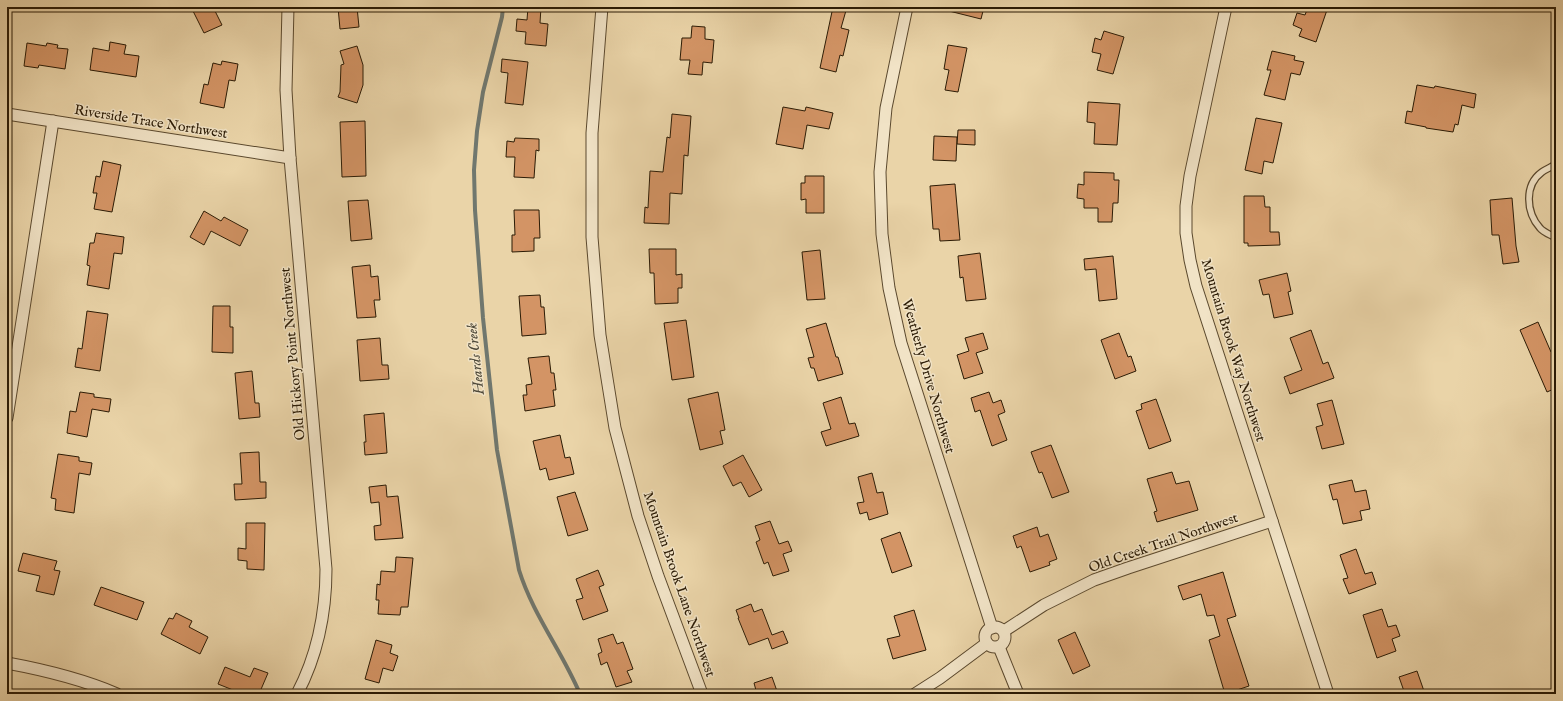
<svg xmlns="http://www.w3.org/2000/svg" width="1563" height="701" font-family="'IM FELL English',serif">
<rect width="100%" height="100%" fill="#ead4a8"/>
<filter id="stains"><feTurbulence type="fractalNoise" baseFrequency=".005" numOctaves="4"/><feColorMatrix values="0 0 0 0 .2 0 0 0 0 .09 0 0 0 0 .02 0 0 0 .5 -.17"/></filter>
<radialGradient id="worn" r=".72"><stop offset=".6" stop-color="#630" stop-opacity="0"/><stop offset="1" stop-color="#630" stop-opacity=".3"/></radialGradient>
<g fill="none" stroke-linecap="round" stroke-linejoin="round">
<path stroke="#70776e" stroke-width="4" d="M503,7L502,17L483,92L477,131L474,170L475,210L483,318L497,450L519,570C533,615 562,651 580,694"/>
</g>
<g fill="#d39465" stroke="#2b1b05">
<polygon points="191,7 213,7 222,25 204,33"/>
<polygon points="338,7 357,7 359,27 340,29"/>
<polygon points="528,7 541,7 540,23 548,24 546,46 525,44 526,32 516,31 517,19 527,20"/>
<polygon points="833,7 847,7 841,28 849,30 843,56 840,55 836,72 820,68"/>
<polygon points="950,7 984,7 981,19 949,11"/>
<polygon points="1308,7 1328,7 1316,42 1299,36 1302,29 1293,25 1297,13 1305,15"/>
<polygon points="692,26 705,27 705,39 714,40 712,63 703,62 702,75 688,74 690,60 680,60 682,38 691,38"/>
<polygon points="1104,31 1124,37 1113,74 1097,70 1101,54 1092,52 1095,38 1101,40"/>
<polygon points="110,42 126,45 124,54 139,56 136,77 90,70 93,48 109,51"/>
<polygon points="27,43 46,46 47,43 58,45 57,48 68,49 65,69 39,65 38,68 24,66"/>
<polygon points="948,45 967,48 958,92 945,90 949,70 944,69"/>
<polygon points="357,46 363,65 363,85 357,103 338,97 340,92 341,65 344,64 340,51"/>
<polygon points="1272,51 1295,56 1294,60 1304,62 1300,75 1291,73 1285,100 1264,95 1271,70 1267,70"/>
<polygon points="502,59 528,62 523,105 505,103 508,73 501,72"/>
<polygon points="222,61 238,64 235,81 229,80 224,108 200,103 204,84 208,85 213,63 221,65"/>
<polygon points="1417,85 1434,88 1435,86 1476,94 1474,108 1462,105 1458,125 1455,124 1453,132 1426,128 1426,127 1405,123 1407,111 1412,112"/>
<polygon points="1088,102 1120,104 1117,145 1094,144 1095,123 1087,122"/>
<polygon points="783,107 805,111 806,107 833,113 829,129 807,125 803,149 776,144"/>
<polygon points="672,114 691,116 688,156 684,155 682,194 670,193 669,224 644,223 645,207 648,208 650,171 663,172 667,137 670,138"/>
<polygon points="1256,118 1282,123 1273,163 1264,161 1262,174 1245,170"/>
<polygon points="365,121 366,176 342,177 340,122"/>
<polygon points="958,130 975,130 975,145 957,144"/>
<polygon points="934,136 957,137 956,161 933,160"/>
<polygon points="515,138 539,139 539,151 536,150 534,178 514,177 515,157 506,157 507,141 514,142"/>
<polygon points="103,161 121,165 112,212 94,209 97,193 93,193 96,176 100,177"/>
<polygon points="1084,172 1114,173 1114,180 1119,180 1118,203 1113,203 1112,222 1098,222 1098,208 1084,208 1084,199 1077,198 1078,184 1084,185"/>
<polygon points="805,176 824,176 824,213 806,213 806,199 801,200 801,183 805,183"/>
<polygon points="955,184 960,240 940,241 939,229 933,229 930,186"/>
<polygon points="1244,196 1264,196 1265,207 1270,207 1270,232 1279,232 1280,245 1248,246 1248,243 1244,243"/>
<polygon points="1512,198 1516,246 1519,262 1503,264 1499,235 1492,235 1490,200"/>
<polygon points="368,200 372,239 351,241 348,201"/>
<polygon points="514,210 539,210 540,238 534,238 534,251 512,252 512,235 515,235"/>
<polygon points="204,211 221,221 224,217 248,230 240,246 211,231 204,245 190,237"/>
<polygon points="96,233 124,237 122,254 114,253 109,289 87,285 90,266 87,265 90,243 94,243"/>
<polygon points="649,249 676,249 676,275 682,274 682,288 678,288 678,303 655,304 654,273 650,273"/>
<polygon points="820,250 825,299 807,300 802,252"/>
<polygon points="980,253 986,299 966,301 963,277 960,278 958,256"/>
<polygon points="1113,256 1117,299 1099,301 1096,269 1085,270 1084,259"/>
<polygon points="370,265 371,277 378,276 380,300 374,300 376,317 357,318 352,267"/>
<polygon points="1287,273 1291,291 1288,292 1293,314 1274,318 1269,294 1263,295 1259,280"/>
<polygon points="540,295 541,307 544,307 546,334 522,336 519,296"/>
<polygon points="213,306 230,306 230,327 233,327 233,353 212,352"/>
<polygon points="87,311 108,314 100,371 75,367 78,348 82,349"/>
<polygon points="686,320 694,377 672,380 664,323"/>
<polygon points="1538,322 1551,352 1553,351 1556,357 1556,388 1547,392 1520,330"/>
<polygon points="826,323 836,357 838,357 843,374 818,381 814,368 811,368 808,358 814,357 806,329"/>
<polygon points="1311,330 1323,364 1328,362 1334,378 1290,394 1284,377 1302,370 1290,338"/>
<polygon points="983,333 988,349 976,353 983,373 964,379 957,355 969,351 965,338"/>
<polygon points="1119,333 1128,357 1131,356 1136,371 1115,379 1101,340"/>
<polygon points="380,338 382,365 388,365 389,379 360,381 357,340"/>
<polygon points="549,356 551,373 554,373 556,390 553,390 555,406 525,411 523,395 527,395 526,385 532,384 528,358"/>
<polygon points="252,371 255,403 259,403 260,417 239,419 235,373"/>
<polygon points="80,392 94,394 94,397 111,399 109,412 92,409 87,437 67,433 70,411 76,412"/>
<polygon points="718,392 725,430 720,431 723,444 700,450 688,399"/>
<polygon points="989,392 993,403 1001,400 1005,412 998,415 1007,440 992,446 980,410 975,412 971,398"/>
<polygon points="841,397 849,424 855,423 859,436 826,446 821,432 831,429 823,403"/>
<polygon points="1156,399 1171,441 1149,449 1136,411 1142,409 1141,404"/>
<polygon points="1332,400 1344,444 1322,449 1316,427 1323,425 1317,404"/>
<polygon points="384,413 387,453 365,455 364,442 366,442 364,415"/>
<polygon points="560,435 565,458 570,457 574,474 549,480 546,468 540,470 533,441"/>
<polygon points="1051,445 1069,492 1052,498 1042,472 1039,473 1031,452"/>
<polygon points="259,452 260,482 266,482 266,498 235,500 234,484 242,484 240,453"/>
<polygon points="58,454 79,457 79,461 92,463 90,475 79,473 74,513 55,510 56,499 51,498"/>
<polygon points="743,455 762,490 749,497 741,482 733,486 723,466"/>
<polygon points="1172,472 1176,484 1189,481 1198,510 1157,522 1154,512 1157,511 1147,479"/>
<polygon points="872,473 877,493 883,492 888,514 869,520 867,512 860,514 857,503 864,502 858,477"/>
<polygon points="1352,480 1355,492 1366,490 1370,509 1360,511 1362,520 1343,524 1337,499 1333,500 1329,485"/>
<polygon points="386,485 387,497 398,496 403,538 375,540 374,526 381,525 379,502 371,503 369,487"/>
<polygon points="575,492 588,530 568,536 557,497"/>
<polygon points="770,521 779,544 788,541 792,551 783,554 789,571 773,576 768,562 764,564 756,542 760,540 755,526"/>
<polygon points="246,523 265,523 264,570 247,569 247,561 238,560 238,548 246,549"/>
<polygon points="1037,527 1040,537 1048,534 1057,559 1049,562 1050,565 1030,572 1021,546 1017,548 1013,536"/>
<polygon points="900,532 912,566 892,573 881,539"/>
<polygon points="1356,549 1365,574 1372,572 1376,584 1349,594 1343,579 1348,578 1340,555"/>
<polygon points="23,553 57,561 54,570 60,571 54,595 36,591 40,576 18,571"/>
<polygon points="396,557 413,558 408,607 401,607 400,615 378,614 379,600 376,600 377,584 380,585 381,571 395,572"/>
<polygon points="598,570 604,585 599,587 608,611 583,620 576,600 583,598 576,579"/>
<polygon points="1223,572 1236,616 1227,619 1249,686 1225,694 1209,640 1220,636 1214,615 1207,616 1201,594 1183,600 1178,586"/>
<polygon points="101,587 144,602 137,620 94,605"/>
<polygon points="751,604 754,612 762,609 772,635 783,631 788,643 772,649 768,638 749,645 738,618 739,618 736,610"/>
<polygon points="1382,609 1388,627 1396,625 1400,636 1392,639 1396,651 1377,658 1363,615"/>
<polygon points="914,610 926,650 893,659 887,639 900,636 894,616"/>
<polygon points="176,613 192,621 189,627 208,637 200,654 161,634 169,618 173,619"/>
<polygon points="1075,632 1090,666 1073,674 1058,640"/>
<polygon points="613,634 617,644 623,642 633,669 627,671 632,682 616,687 607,662 601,665 598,654 602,652 598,639"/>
<polygon points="376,640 392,645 390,653 398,656 393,671 383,668 379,683 365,679"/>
<polygon points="225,667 250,677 254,668 268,673 259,694 243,694 218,684"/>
<polygon points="1417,671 1425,694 1405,694 1399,677"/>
<polygon points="772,677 778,694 757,694 754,683"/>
</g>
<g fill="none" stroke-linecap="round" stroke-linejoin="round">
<g stroke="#5b492e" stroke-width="8">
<path id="lane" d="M1556,164C1552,167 1546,169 1542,172C1524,185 1526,212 1540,228C1543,232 1551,235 1556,238"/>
</g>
<g stroke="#5b492e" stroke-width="13">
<g id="street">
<path d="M288,7L286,90L290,158L326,569C326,612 317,656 297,694"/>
<polyline points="602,7 592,133 592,237 600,335 615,428 638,516 658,576 702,694"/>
<polyline points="907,7 886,108 880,172 882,234 889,288 901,343 992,628"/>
<polyline points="1226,7 1190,176 1186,206 1186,233 1190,260 1196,286 1328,694"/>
<polyline points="7,114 290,158"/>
<polyline points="7,418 53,121"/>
<circle cx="995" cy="637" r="10"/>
<polyline points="1004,631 1044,605 1094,580 1128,568 1272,521"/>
<polyline points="999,647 1018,694"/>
<path d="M7,663C45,670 82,679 117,694"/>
<polyline points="915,694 940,678 987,643"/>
</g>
</g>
<use href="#lane" stroke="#f1e3c6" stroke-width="5.5"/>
<use href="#street" stroke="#f1e3c6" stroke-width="11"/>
</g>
<g text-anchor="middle" stroke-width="3" stroke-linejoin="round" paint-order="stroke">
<g font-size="14" fill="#2b1b05" stroke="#f1e3c6">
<text transform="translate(151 121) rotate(9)" y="5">Riverside Trace Northwest</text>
<text transform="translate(1234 350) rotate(73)" y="5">Mountain Brook Way Northwest</text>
<text transform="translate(292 354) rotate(-95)" y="5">Old Hickory Point Northwest</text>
<text transform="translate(929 376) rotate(74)" y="5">Weatherly Drive Northwest</text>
<text transform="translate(1163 542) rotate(-19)" y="5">Old Creek Trail Northwest</text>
<text transform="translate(680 584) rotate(71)" y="5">Mountain Brook Lane Northwest</text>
</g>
<g font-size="15" font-style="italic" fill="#4e493a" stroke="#f1e3c6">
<text transform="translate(475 359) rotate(-96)" y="5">Heards Creek</text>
</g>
</g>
<rect width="1563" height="701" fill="none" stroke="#ead4a8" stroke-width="24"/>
<rect x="8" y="8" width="1547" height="685" fill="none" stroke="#2b1b05" stroke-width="2"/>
<rect x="12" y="12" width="1539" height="677" fill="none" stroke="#2b1b05"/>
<rect width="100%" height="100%" filter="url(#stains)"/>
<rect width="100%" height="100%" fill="url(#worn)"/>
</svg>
